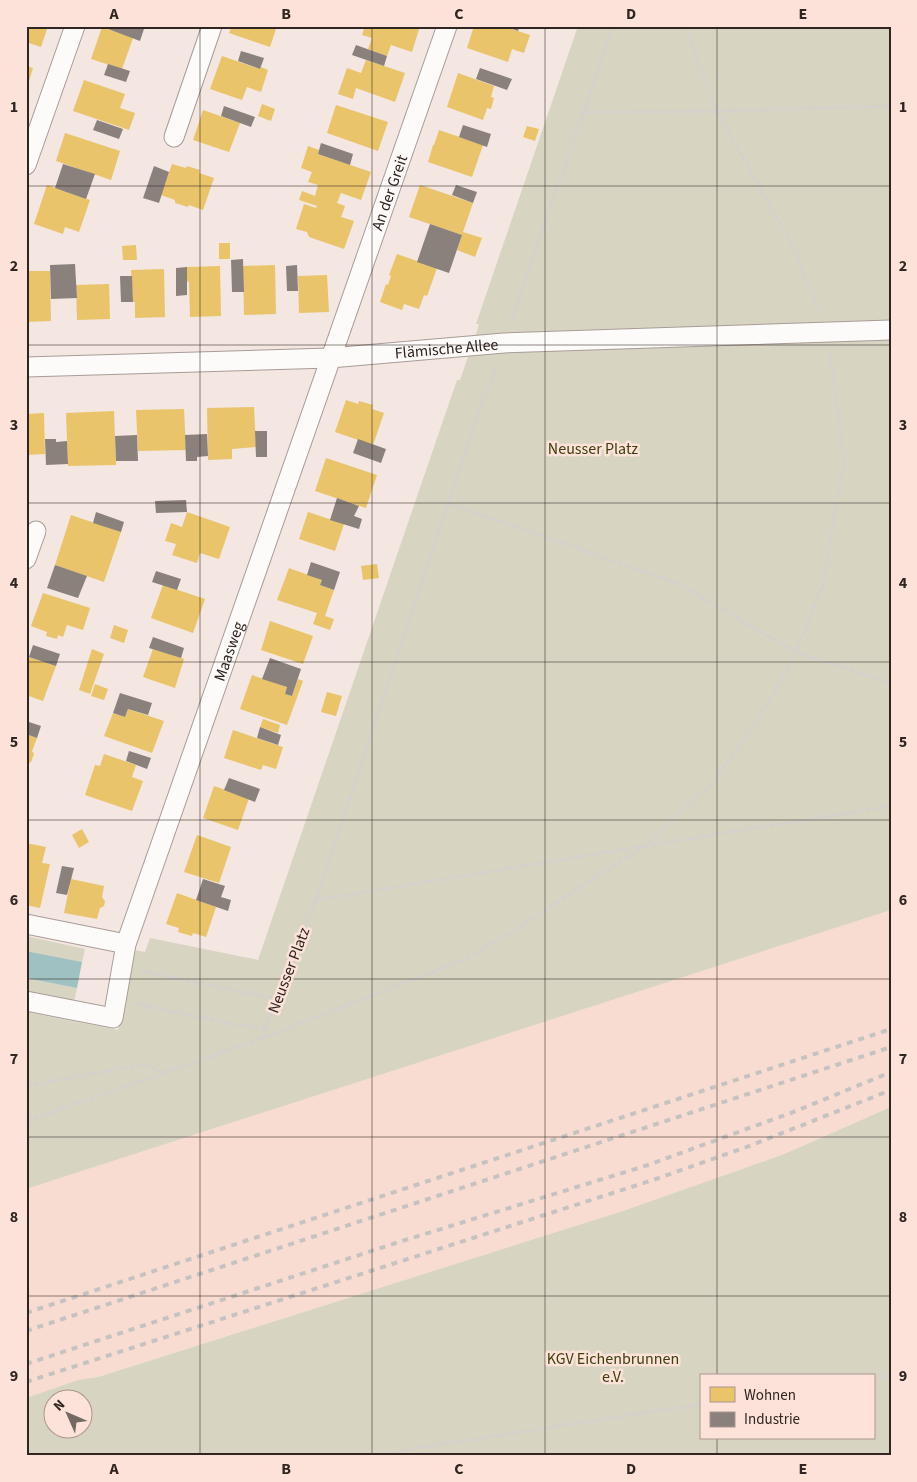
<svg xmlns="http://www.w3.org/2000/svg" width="917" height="1482" font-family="'Source Sans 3',sans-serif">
<rect width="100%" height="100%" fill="#f4e6e0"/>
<polygon fill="#f9dcd1" points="891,910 891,1107 782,1155 623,1211 97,1377 78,1380 26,1398 26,1189"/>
<g fill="#d8d4c2" fill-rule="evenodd">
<polygon points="578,26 891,26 891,910 26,1189 26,1012 118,1030 135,950 145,952 150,938 258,960 457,380 460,380 477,331 479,324 476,324"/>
<polygon points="26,936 85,949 82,962 26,951"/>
<polygon points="26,978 77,988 74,1002 26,992"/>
<path d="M891,1107V1456H26V1398L78,1380L98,1377L623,1211L782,1155ZM701,1376H873V1438H701ZM52,1400H82V1430H52Z"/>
</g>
<polygon fill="#9fc1c2" points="26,951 82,962 77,988 26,978"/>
<g fill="#e9c46a">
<polygon points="26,26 48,26 41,47 26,42"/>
<polygon points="232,26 277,26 270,47 229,33"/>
<polygon points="365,26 420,26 412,52 391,45 387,56 368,49 372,38 362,35"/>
<polygon points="474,26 503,26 530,35 524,53 512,49 508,62 467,48"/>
<polygon points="102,27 133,38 122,69 91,59"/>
<polygon points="222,56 260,69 261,67 268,70 261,92 247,87 242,100 210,89"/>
<polygon points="366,60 405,73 395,102 356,88 353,99 338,94 347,68 361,73"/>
<polygon points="26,66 33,68 27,88 26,88"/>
<polygon points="458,73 494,86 491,97 494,98 491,109 487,108 483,120 447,107"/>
<polygon points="84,80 125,94 120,108 135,113 129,130 73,111"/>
<polygon points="262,104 275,109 271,121 258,116"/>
<polygon points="336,105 388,122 378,151 327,133"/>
<polygon points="203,110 240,123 229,152 193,140"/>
<polygon points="527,126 539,129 535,141 523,137"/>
<polygon points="439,130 483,145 472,177 428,162 433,145 434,145"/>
<polygon points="65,133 120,151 111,180 56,161"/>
<polygon points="308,146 319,150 318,154 371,172 361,200 341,193 337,203 345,206 341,217 354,221 344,249 309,237 307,232 296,229 304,204 316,208 317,206 299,200 302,191 315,196 318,185 308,182 312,172 301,168"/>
<polygon points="172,164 186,168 187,166 200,170 199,173 214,178 203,210 189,205 188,207 175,203 175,200 161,195"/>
<polygon points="47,185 90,200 79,232 65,227 63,234 34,224"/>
<polygon points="420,185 473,203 463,232 482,238 475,257 457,250 462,235 409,217"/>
<rect x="219" y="243" width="11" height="16"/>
<polygon points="136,245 137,260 123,260 122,246"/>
<polygon points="397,254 437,268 427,296 424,295 419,309 404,304 402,310 380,302 386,284 388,285 391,276 389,275"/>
<polygon points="275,265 276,314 244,315 243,266"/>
<polygon points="220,266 221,316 190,317 189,282 187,281 187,267"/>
<polygon points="164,269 165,317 135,318 135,302 133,302 131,270"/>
<polygon points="26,271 50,271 51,321 26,322"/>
<polygon points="327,275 329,312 299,313 298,276"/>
<polygon points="109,284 110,319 77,320 76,285"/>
<polygon points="346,400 358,404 359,401 373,405 372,409 384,413 373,445 335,432"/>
<polygon points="254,407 256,447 232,449 232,459 208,460 207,408"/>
<polygon points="184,409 186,450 138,451 136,410"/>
<polygon points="114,411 116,465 68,466 66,413"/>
<polygon points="44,413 45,454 26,455 26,414"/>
<polygon points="326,458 377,475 366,508 315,491"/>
<polygon points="187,512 230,527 219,559 200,553 197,563 172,555 176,544 165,541 171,523 182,527"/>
<polygon points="308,512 344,524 335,551 299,539"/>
<polygon points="71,515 121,532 104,582 55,565"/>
<polygon points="377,564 379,578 363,580 361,566"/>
<polygon points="289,568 322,580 320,585 334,590 325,616 334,619 330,630 313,624 317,613 277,600"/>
<polygon points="163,585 205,599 193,633 151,618"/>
<polygon points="43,593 90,608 83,630 67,625 63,637 58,635 57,639 46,636 47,632 31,626"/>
<polygon points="270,621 313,636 303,664 261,650"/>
<polygon points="114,625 128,630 124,643 110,638"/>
<polygon points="92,649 104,654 90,694 79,690"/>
<polygon points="153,649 184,659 175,688 143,677"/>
<polygon points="26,656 56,666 43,701 26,695"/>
<polygon points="252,675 287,687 285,694 292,696 298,679 303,681 287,725 240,709"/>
<polygon points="95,684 108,689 104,700 91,696"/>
<polygon points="327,692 342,696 336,716 321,712"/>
<polygon points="128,709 164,721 152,753 104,736 113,713 125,717"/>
<polygon points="263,719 280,725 278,733 260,727"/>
<polygon points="233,730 283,747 276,769 263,765 261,770 224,758"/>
<polygon points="26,734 37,738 32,751 34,754 31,762 26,765"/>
<polygon points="104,754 136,765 132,777 143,781 132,811 85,795 95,765 100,766"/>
<polygon points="214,786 249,798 238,830 203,818"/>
<polygon points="82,829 89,842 79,848 72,835"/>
<polygon points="197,835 231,847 219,883 184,872"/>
<polygon points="26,843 46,847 42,863 50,864 40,908 26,905"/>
<polygon points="71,879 104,886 102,897 105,901 104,906 100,908 97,919 64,913"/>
<polygon points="177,893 216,907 206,937 193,933 192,936 178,932 179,928 166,924"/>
</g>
<g fill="#8a817c">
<polygon points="109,26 135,26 144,29 140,41 108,29"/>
<polygon points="504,26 520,26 518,31"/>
<polygon points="356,45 387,56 384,66 352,55"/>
<polygon points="241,51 264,58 260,69 238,61"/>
<polygon points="108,64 130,71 126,82 104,75"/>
<polygon points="480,68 512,79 507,90 476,79"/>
<polygon points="224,106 255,117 251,127 221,116"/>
<polygon points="97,120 123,129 119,139 93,130"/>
<polygon points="463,125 491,134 487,147 459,137"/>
<polygon points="321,143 353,154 350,165 318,154"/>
<polygon points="63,164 95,174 86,199 55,188"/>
<polygon points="154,166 169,172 159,203 143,198"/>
<polygon points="456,185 477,192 473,203 452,195"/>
<polygon points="430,224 462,235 449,273 417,262"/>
<polygon points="243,259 244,292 232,292 231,260"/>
<polygon points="75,264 77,298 51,299 50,265"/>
<polygon points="297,265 298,291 287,291 286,266"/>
<polygon points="187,267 187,295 176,296 176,268"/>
<polygon points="120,276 132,276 133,302 121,302"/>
<polygon points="255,431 267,431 267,457 256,457"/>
<polygon points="207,434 208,456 197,457 197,461 186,461 185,435"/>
<polygon points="137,435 138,461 116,461 115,436"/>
<polygon points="45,439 56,439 56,442 67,441 68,464 46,465"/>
<polygon points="358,439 386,449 381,463 353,453"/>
<polygon points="337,498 359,506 354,516 362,519 359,529 330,520"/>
<polygon points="186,500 187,512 156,513 155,501"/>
<polygon points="96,512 124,522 121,532 93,523"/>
<polygon points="311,562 340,572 334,590 320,585 322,580 307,575"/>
<polygon points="55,565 87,576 78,598 47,588"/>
<polygon points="156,571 181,579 177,590 152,582"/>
<polygon points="153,637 184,648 181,658 149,648"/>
<polygon points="33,645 60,654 56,666 29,657"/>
<polygon points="270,658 301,669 292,696 285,694 287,687 262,679"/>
<polygon points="120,693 152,703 148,715 128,709 125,717 113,713"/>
<polygon points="26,721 41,726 37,738 26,734"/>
<polygon points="260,727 281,735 278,745 257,738"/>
<polygon points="129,751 151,758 147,769 126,761"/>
<polygon points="229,778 260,789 255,802 224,790"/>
<polygon points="62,866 74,868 67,895 56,893"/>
<polygon points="203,879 225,886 221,897 231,900 228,911 196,900"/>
</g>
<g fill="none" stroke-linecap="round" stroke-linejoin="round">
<g stroke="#a89c97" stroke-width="21">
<g id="street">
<polyline points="174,137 212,26"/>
<polyline points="26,165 75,26"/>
<path id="s1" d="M26,367L330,358L504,343L891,330"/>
<polyline points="26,559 36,531"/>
<polyline points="26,924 126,944"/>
<path id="s2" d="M26,1001L113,1018L126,944L447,26"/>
</g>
</g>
<g stroke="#d5d0ce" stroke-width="3" stroke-dasharray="5 2.5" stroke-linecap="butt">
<polyline points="685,26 717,111 792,245 818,310"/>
<polyline points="583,112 717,111 891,106"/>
<polyline points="511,321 613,26"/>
<polyline points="448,503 677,583 796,652 823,585 844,461 830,352"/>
<polyline points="316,900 645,846 714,781 761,716 796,652 891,683"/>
<polyline points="142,971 257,995 276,998"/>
<polyline points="136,1004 244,1026 266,1028"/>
<polyline points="261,1039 316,900 448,503 496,365"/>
<polyline points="26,1086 145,1064 164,1073 261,1039 463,960 517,929 620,861 645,846 891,806"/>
<polyline points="26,1121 163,1074"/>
<polyline points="873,1378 891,1375"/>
<polyline points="377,1456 405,1450 701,1404"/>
</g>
<use href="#street" stroke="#fdfbfa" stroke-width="19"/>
<g stroke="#c6c2c1" stroke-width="4" stroke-dasharray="6 6" stroke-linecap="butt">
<polyline points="26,1313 891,1029"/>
<polyline points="26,1331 891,1047"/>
<polyline points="26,1364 399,1242 648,1165 796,1111 891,1072"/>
<polyline points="26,1382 653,1180 752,1145 891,1090"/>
</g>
</g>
<path fill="none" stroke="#312521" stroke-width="1" stroke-opacity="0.55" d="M200,26V1456M372,26V1456M545,26V1456M717,26V1376M26,186H891M26,345H891M26,503H891M26,662H891M26,820H891M26,979H891M26,1137H891M26,1296H891M717,1438V1456"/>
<g text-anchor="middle" stroke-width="5" stroke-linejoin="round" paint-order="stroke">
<g font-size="16" fill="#312521" stroke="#fce2d8">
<text dy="6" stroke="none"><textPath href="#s2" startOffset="960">An der Greit</textPath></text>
<text dy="6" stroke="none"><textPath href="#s1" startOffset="421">Flämische Allee</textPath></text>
<text dy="6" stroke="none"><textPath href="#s2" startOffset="474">Maasweg</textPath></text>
<text transform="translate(288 970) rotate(-69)" y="6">Neusser Platz</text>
</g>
<g font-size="16" fill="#3b3f0c" stroke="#fce2d8">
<text x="593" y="454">Neusser Platz</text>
<text x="613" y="1364">KGV Eichenbrunnen<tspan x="613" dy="18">e.V.</tspan></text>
</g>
</g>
<rect width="917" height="1482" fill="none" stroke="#fce2d8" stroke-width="55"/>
<rect x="700" y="1374" width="175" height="65" fill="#fce2d8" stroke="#ab968f"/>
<rect x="710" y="1387" width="25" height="15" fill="#e9c46a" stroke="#ab968f"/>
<text x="744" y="1400" font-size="15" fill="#312521">Wohnen</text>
<rect x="710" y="1412" width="25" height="15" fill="#8a817c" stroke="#ab968f"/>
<text x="744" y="1424" font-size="15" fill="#312521">Industrie</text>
<g transform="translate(68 1414) rotate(315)"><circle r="24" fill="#fce2d8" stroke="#ab968f"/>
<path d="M0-4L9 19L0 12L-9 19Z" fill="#756964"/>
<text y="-8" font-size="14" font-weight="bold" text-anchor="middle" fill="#312521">N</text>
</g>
<rect x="28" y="28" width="862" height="1426" fill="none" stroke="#312521" stroke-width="2"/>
<g font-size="16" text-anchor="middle" font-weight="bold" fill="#312521">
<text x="114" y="19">A</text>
<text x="286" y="19">B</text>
<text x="459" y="19">C</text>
<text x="631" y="19">D</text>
<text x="803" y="19">E</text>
<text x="14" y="112">1</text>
<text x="903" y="112">1</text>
<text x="14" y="271">2</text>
<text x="903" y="271">2</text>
<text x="14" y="430">3</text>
<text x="903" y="430">3</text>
<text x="14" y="588">4</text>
<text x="903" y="588">4</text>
<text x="14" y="747">5</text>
<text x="903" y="747">5</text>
<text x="14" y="905">6</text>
<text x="903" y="905">6</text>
<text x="14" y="1064">7</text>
<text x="903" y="1064">7</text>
<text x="14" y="1222">8</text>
<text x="903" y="1222">8</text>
<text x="14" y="1381">9</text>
<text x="903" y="1381">9</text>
<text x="114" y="1474">A</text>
<text x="286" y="1474">B</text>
<text x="459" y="1474">C</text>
<text x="631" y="1474">D</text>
<text x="803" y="1474">E</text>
</g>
</svg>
